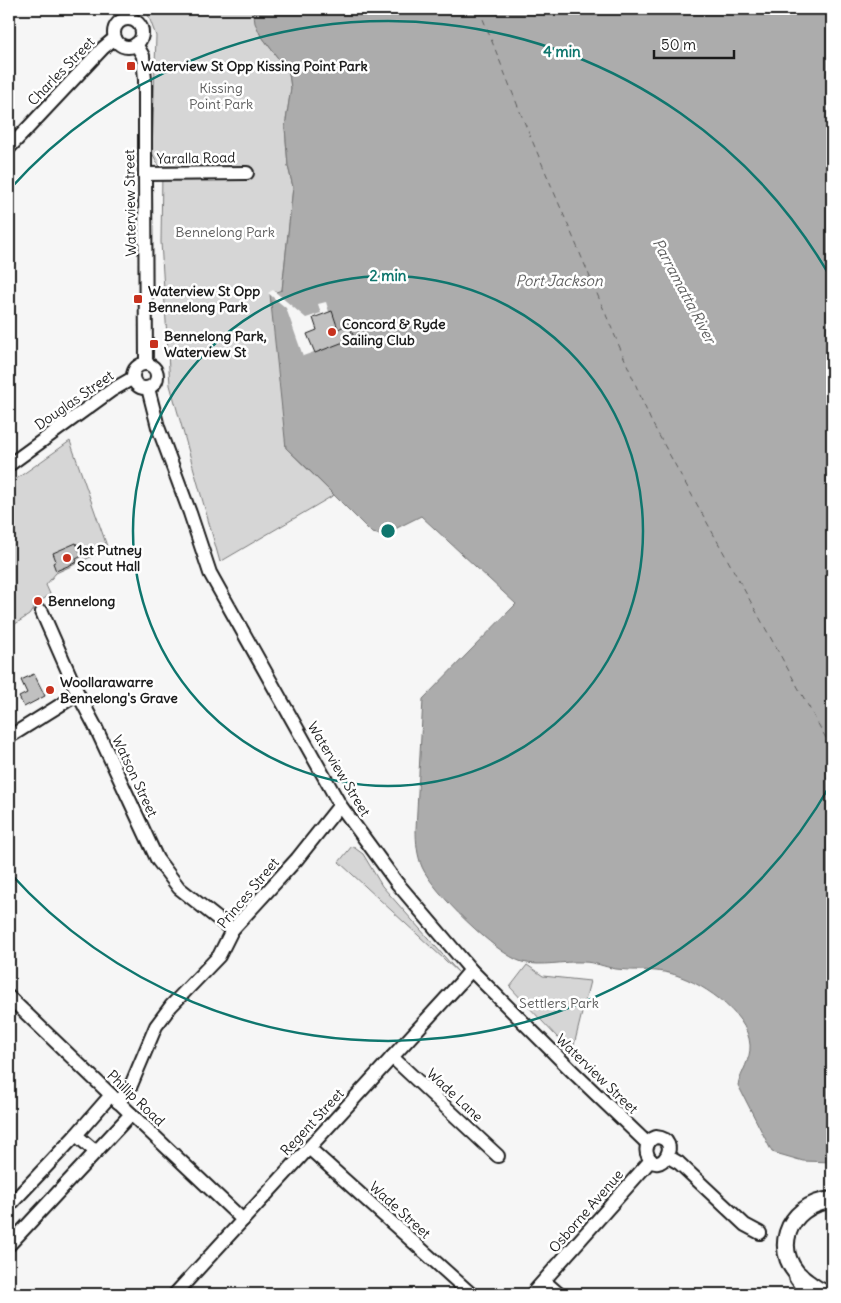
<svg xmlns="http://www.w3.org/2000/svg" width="841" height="1303" font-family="Delius,sans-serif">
<rect width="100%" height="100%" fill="#f6f6f6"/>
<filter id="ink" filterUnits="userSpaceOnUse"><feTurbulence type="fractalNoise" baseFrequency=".02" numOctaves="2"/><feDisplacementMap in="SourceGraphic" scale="10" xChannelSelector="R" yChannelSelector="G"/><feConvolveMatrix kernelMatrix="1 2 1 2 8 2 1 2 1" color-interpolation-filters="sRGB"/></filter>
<g filter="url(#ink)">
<g fill="#d6d6d6" stroke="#797979">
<polygon points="146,9 253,9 260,34 289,73 291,88 285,127 288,166 293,187 282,290 286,448 334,495 220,562 170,385 161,242 162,171 152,153 156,36"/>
<polygon points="70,441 108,549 56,573 46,585 50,594 35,606 29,615 9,628 9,484"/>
<polygon points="352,846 363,854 382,886 458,972 339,862"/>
<polygon points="527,965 543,976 590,981 572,1053 510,987"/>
</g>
<path fill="#acacac" stroke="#727272" d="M253,9H832V1162L803,1161L772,1152L738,1085C741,1072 751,1059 750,1045C748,1012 698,980 669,973C652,969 633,971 616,969C605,967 594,962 583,962C562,961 542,967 522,962C496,954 433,892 422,867C417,855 416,842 416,829L423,699L516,604L421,516L383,535L372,533L304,465L286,448L270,294L282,290L293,187L288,166L285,127L291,88L289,73L260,34L255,23Z"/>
<polygon fill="#f6f6f6" points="273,290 306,318 321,313 318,304 326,302 329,312 332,311 338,328 349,324 354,338 315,353 314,352 303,356 286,308 268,293"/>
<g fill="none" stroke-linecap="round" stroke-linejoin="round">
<polyline stroke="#5d5d5d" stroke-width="1" stroke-dasharray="6 5" stroke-linecap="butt" points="479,9 523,119 651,421 832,749"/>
</g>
<g fill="#c0c0c0" stroke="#1c1c1c">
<polygon points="332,311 338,329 349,324 354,338 315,353 307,334 317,330 313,318"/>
<polygon points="76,543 82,556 76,559 77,562 56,571 53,563 56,561 53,553"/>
<polygon points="34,674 45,696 24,707 19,697 27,693 21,680"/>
</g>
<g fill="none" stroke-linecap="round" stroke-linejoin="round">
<g stroke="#1c1c1c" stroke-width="16">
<g id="minor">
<circle cx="128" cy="33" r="14"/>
<polyline points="136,44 143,56 145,80 145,174 146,364"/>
<polyline points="9,148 103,48 115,38"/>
<polyline points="145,174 247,173"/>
<circle cx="145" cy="376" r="12"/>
<polyline points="148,388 158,427 190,513 210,573 340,805 397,883 471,970 572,1071 648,1144"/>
<polyline points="9,465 112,390 133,378"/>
<polyline points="42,612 78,694 95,726 157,859 179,888 232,930"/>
<polyline points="9,737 78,694"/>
<polyline points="9,997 111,1095 243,1220"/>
<polyline points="392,1057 498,1156"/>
<polyline points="118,1102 129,1090 156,1026 171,1006 219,956 232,930 297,859 340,805"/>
<polyline points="76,1135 96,1152"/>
<path d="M656,1137C684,1139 659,1179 648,1156C644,1148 648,1140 656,1137Z"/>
<polyline points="309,1148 471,1294"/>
<polyline points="667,1156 679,1163 745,1225 760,1233"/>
<polyline points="9,1206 76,1135 111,1095"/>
<polyline points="9,1245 131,1114"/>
<polyline points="544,1281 559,1294"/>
<polyline points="175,1294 460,983 471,970"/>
<polyline points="532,1294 651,1160"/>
</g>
</g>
<g stroke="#1c1c1c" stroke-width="20">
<path id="major" d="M832,1200C786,1204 768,1256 808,1283C816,1289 822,1293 832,1294"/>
</g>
<g stroke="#1c1c1c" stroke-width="22">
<polyline id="highway" points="799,1277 812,1294"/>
</g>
<use href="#minor" stroke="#fff" stroke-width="12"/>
<use href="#major" stroke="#fff" stroke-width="16"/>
<use href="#highway" stroke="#fff" stroke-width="19"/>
</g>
</g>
<g fill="none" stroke="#0f766e" stroke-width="2.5">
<circle cx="388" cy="531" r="255"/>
<path d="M832 782A510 510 0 0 1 9 872M9 190A510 510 0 0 1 832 280"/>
</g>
<g fill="#c8321e" stroke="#fff" stroke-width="2">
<rect x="126" y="61" width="10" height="10" rx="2.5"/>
<rect x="133" y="294" width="10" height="10" rx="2.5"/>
<circle cx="332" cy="332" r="5"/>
<rect x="149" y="339" width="10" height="10" rx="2.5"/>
<circle cx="67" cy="558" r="5"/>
<circle cx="38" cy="601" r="5"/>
<circle cx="50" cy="690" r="5"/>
</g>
<g text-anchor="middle" stroke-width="5" stroke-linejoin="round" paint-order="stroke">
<g font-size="14" font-weight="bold" fill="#1c1c1c" stroke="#fff" text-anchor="start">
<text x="141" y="71">Waterview St Opp Kissing Point Park</text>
<text x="148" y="296">Waterview St Opp<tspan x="148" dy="16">Bennelong Park</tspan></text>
<text x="342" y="329">Concord &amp; Ryde<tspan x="342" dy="16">Sailing Club</tspan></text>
<text x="164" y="341">Bennelong Park,<tspan x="164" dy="16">Waterview St</tspan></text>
<text x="77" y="555">1st Putney<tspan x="77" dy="16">Scout Hall</tspan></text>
<text x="48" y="606">Bennelong</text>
<text x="60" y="687">Woollarawarre<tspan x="60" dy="16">Bennelong's Grave</tspan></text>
</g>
<g font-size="14" fill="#1c1c1c" stroke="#fff">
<text transform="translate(61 71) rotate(-46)" y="5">Charles Street</text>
<text transform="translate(196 158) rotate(-1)" y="5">Yaralla Road</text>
<text transform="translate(130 203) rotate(-91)" y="5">Waterview Street</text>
<text transform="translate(74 400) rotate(-35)" y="5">Douglas Street</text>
<text transform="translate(339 769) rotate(59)" y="5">Waterview Street</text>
<text transform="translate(135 776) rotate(65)" y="5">Watson Street</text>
<text transform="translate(248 893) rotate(-50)" y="5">Princes Street</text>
<text transform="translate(597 1074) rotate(44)" y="5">Waterview Street</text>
<text transform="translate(455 1095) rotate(43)" y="5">Wade Lane</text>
<text transform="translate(136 1098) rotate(44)" y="5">Phillip Road</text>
<text transform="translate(312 1122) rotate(-47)" y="5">Regent Street</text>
<text transform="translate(400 1210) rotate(42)" y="5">Wade Street</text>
<text transform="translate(586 1211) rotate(-49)" y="5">Osborne Avenue</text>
</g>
<g font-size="14" fill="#5d5d5d" stroke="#fff">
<text x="221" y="93">Kissing<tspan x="221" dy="16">Point Park</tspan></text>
<text x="225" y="237">Bennelong Park</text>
<text x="559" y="1008">Settlers Park</text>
</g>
<g font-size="15" font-style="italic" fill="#5d5d5d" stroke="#fff">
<text x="559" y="286">Port Jackson</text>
<text transform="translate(684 291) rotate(62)" y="5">Parramatta River</text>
</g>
</g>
<circle cx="388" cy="531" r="8" fill="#0f766e" stroke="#fff" stroke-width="2.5"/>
<g font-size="15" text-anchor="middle" font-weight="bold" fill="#0f766e" stroke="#fff" stroke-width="5" stroke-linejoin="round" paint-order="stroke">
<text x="562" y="57">4 min</text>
<text x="388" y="281">2 min</text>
</g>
<rect width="841" height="1303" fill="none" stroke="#fff" stroke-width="30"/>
<rect x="15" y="15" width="811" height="1273" fill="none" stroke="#1c1c1c" stroke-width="2" filter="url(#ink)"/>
<path d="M654 50v8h80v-8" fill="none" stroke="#1c1c1c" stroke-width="2.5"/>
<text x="661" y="50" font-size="15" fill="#1c1c1c" stroke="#ffffff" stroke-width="4" paint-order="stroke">50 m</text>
</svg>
